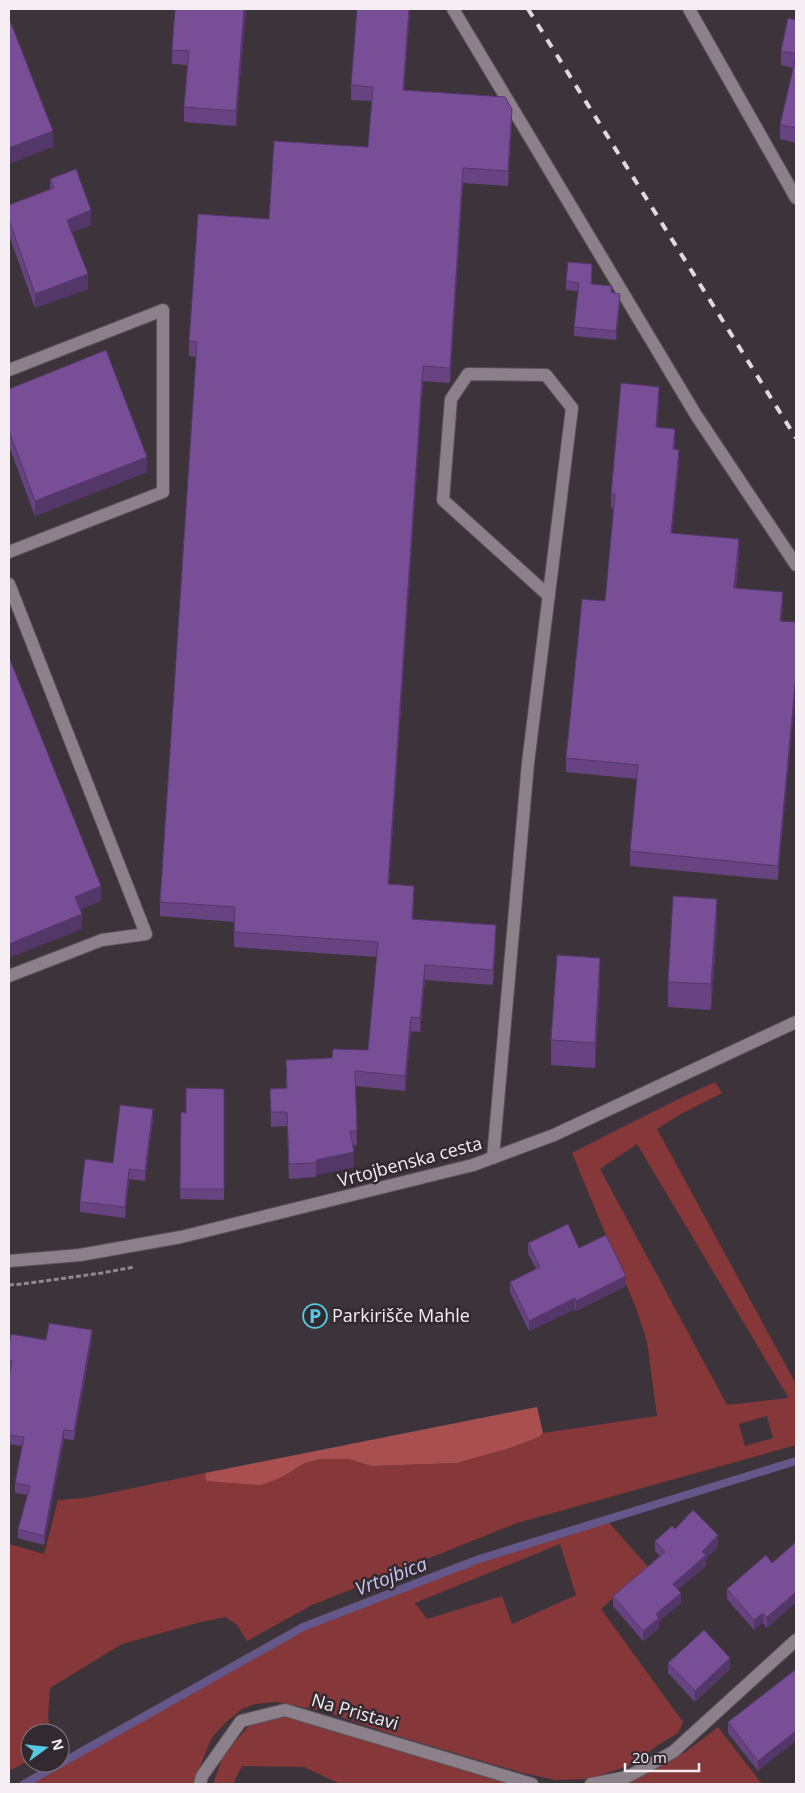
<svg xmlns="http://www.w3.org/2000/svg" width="805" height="1793" font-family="'Open Sans',sans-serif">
<rect width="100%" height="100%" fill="#3d343b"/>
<g fill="#863739" fill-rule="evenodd">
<path d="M715,1082L722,1093L679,1115L657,1129L796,1384V1445L517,1523L312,1605L247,1641L237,1625L225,1617L197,1623L122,1644L50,1688L48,1718L51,1733H30V1760L9,1771V1544L44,1554L58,1500L85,1498L205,1473L206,1481L282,1477L305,1463L321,1459H348L372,1466L457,1463L510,1448L539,1437L543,1433L657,1416L647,1341L636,1308L572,1153C620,1128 667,1104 715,1082ZM637,1144L788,1397V1398L727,1405L600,1169ZM767,1416L773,1438L745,1446L739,1424Z"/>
<path d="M605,1518L648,1567L601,1609L683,1722L678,1733L658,1745L631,1765L590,1779L555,1780L523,1773L391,1734L323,1711L276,1702L255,1704L242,1709L226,1722L211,1739L193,1784H24L159,1708L318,1623L481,1557L520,1543ZM560,1544L576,1595L512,1624L502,1596L427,1619L415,1603Z"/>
<polygon points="282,1715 509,1784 340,1784 304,1767 242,1766 233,1784 213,1784 224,1754 249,1726"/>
<polygon points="718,1727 762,1784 622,1784 684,1753"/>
</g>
<polygon fill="#a94f50" points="537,1407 543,1433 539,1437 510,1448 457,1463 372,1466 348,1459 321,1459 305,1463 282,1477 261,1485 206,1481 205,1473"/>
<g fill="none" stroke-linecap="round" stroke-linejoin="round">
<polyline stroke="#64578a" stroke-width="8" points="24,1784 303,1627 479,1559 796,1461"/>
<g stroke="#5a5258" stroke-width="14">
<g id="service">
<polyline points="453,9 696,415 796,565"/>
<polyline points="9,370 163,310 163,492 9,552"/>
<polyline points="9,584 146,934 102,940 9,976"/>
<polyline points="493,1158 528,763 572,408 546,375 468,374 451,399 443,500 549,596"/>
</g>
</g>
<g stroke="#5a5258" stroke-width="14">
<g id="minor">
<polyline points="689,9 796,198"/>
<polyline points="9,1261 80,1255 181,1237 473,1165 554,1135 796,1022"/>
<polyline points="200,1784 202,1776 241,1721 285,1710 532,1784"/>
<polyline points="591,1784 627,1777 673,1752 796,1640"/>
</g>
</g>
<polyline stroke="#90888e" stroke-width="3" stroke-dasharray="5 2.5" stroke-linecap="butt" points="9,1285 22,1284 102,1273 134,1267"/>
<use href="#service" stroke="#8c818a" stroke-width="12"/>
<use href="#minor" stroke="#8c818a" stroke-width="12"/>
<polyline stroke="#e0d9de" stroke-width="4" stroke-dasharray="9 9" stroke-linecap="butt" points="528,9 796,438"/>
</g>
<g fill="#674381">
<polygon points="175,9 246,9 236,126 184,122 184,107 187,65 172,64 172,50"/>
<polygon points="410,9 404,90 512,123 508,186 463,183 450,383 423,381 389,884 414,901 413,919 496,940 493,985 425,980 420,1032 411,1031 405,1091 355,1086 357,1145 353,1146 354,1167 316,1175 316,1177 289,1179 287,1126 271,1127 270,1089 286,1088 286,1060 332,1058 368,1050 377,957 234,947 234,922 160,916 160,902 196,357 189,356 189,341 269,219 368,147 372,101 351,100 351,85"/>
<polygon points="796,20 796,143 780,139 780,125 793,68 781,65 781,51"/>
<polygon points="50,179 91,225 72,232 88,289 35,308 9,235 9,205 50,189"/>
<polygon points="592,273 592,284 612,292 620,303 616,340 574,336 574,327 578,291 566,290 566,281"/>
<polygon points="9,389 147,472 35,516 9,446"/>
<polygon points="659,402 657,427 675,444 675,449 679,464 672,533 739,554 736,588 783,607 781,621 778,880 630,866 630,851 637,779 566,772 566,758 605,601 614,509 611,508 611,494"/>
<polygon points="717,925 711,1010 668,1007 668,982"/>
<polygon points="600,983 595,1068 551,1065 551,1040"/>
<polygon points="224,1089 224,1200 180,1199 181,1112 186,1113"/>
<polygon points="153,1119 145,1181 129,1179 125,1218 80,1212 80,1202 113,1163"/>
<polygon points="528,1243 579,1248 626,1286 576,1311 575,1309 529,1331 510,1292 510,1282 536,1269 528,1253"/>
<polygon points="92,1339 74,1440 64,1439 44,1545 18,1538 18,1529 28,1495 15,1493 15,1483 22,1446 9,1444 9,1377 10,1370 9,1369 9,1346 46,1340"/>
<polygon points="675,1529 718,1546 706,1559 706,1566 678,1589 681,1603 659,1621 659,1628 643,1641 613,1606 613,1596 660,1556 655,1551 655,1541"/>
<polygon points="796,1542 796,1602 767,1628 763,1623 754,1630 727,1599 727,1589 772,1563"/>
<polygon points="668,1663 730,1669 695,1702 668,1673"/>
<polygon points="796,1672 758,1771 728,1733 728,1722"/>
</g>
<g fill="#543769">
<polygon points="244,9 246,9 236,126 236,111"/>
<polygon points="409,9 410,9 403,104 403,90"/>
<polygon points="512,109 512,123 508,186 508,171"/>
<polygon points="53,131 53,147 9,164 9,148"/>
<polygon points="463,168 463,183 450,383 450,368"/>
<polygon points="91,210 91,225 67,234 67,220"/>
<polygon points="88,274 88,289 35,308 35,294"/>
<polygon points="620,294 620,303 616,340 616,331"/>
<polygon points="423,366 423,381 388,899 388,884"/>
<polygon points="659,387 659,402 656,442 656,427"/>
<polygon points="675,429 675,444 673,464 673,449"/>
<polygon points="679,450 679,464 671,547 671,533"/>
<polygon points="147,457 147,472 35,516 35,501"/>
<polygon points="739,539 739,554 734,602 734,588"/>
<polygon points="783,592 783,607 780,635 780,621"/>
<polygon points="796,675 796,690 778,880 778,866"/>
<polygon points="101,886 101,901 75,912 75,897"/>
<polygon points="414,886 414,901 412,934 412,919"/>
<polygon points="717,899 717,925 711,1010 711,984"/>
<polygon points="82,914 82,929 9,958 9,944"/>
<polygon points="496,925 496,940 493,985 493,970"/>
<polygon points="600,958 600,983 595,1068 595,1043"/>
<polygon points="425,965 425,980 420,1032 420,1018"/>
<polygon points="411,1017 411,1031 405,1091 405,1076"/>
<polygon points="153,1109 153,1119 145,1181 145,1171"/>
<polygon points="354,1152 354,1167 316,1175 316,1160"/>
<polygon points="129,1169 129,1179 125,1218 125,1207"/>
<polygon points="626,1276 626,1286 576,1311 576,1301"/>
<polygon points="575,1298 575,1309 529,1331 529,1321"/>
<polygon points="92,1330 92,1339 74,1440 74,1431"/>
<polygon points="64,1430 64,1439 44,1545 44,1536"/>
<polygon points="718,1535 718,1546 706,1559 706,1566 673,1594 673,1584 702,1552"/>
<polygon points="796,1592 796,1602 767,1628 767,1617"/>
<polygon points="681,1593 681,1603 659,1621 659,1628 643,1641 643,1631 656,1614"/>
<polygon points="763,1613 763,1623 754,1630 754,1620"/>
<polygon points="730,1658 730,1669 695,1702 695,1691"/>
<polygon points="796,1731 796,1741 758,1771 758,1761"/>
</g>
<g fill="#784e96" stroke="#543769">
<polygon points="175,9 244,9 236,111 184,107 189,51 172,50"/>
<polygon points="357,9 409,9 403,90 505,97 512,109 508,171 463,168 450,368 423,366 388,884 414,886 412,919 496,925 493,970 425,965 420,1018 411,1017 405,1076 355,1071 357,1131 350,1131 354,1152 316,1160 316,1163 289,1164 287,1112 271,1112 270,1089 287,1088 286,1060 332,1058 333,1049 368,1050 378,942 234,932 235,907 160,902 197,342 189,341 198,214 269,219 274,141 368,147 373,87 351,85"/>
<polygon points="9,18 53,131 9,148"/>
<polygon points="788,18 796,20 796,54 781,51"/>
<polygon points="796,56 796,128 780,125"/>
<polygon points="76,169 91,210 67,220 88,274 35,294 9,220 9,205 54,188 50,179"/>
<polygon points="568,262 592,264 591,284 612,286 611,292 620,294 616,331 574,327 579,283 566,281"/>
<polygon points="106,350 147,457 35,501 9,431 9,389"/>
<polygon points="621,383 659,387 656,427 675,429 673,449 679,450 671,533 739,539 734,588 783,592 780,621 796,622 796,675 778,866 630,851 638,765 566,758 582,599 605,601 615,494 611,494"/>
<polygon points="9,657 101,886 75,897 82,914 9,944"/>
<polygon points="673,896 717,899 711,984 668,982"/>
<polygon points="557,955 600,958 595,1043 551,1040"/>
<polygon points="186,1088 224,1089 224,1189 180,1189 181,1112 186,1113"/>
<polygon points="120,1105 153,1109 145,1171 129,1169 125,1207 80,1202 85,1159 113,1163"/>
<polygon points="568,1224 579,1248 606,1235 626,1276 576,1301 575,1298 529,1321 510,1282 540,1267 528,1243"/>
<polygon points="49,1323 92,1330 74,1431 64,1430 44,1536 18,1529 30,1486 15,1483 24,1437 9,1435 9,1377 12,1361 9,1360 9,1346 11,1334 46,1340"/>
<polygon points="693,1510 718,1535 702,1552 706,1555 673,1584 681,1593 656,1614 659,1618 643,1631 613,1596 665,1552 655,1541 672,1526 675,1529"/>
<polygon points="796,1542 796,1592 767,1617 763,1613 754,1620 727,1589 766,1555 772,1563"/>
<polygon points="704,1630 730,1658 695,1691 668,1663"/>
<polygon points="795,1670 796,1672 796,1731 758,1761 728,1722"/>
</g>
<defs>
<g id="parking-ring" transform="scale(1.25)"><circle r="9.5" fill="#332a31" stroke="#57c9e3" stroke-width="1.5"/><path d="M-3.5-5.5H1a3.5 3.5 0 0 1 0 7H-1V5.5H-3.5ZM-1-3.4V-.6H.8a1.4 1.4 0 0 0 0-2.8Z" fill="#57c9e3"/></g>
</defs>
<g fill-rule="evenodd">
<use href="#parking-ring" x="315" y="1316"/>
</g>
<g text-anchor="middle" stroke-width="5" stroke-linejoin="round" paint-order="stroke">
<g font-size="18" fill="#f5eef3" stroke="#332a31">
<text transform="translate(410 1162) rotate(-15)" y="6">Vrtojbenska cesta</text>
<text transform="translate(355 1712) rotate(16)" y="6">Na Pristavi</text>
</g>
<g font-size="18" fill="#f5eef3" stroke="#332a31" text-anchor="start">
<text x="332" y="1322">Parkirišče Mahle</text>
</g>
<g font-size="19" font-style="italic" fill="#c8c7f2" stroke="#332a31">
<text transform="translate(391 1576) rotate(-21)" y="7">Vrtojbica</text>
</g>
</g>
<rect width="805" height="1793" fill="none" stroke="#f5eef3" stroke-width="20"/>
<g transform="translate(45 1748) rotate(75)"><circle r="24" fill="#332a31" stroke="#81787f"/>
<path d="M0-4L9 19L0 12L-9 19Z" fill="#57c9e3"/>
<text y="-8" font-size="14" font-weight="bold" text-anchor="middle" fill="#f5eef3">N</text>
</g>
<path d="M625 1763v8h74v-8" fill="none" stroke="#f5eef3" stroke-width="2.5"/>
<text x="632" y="1763" font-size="15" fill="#f5eef3" stroke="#332a31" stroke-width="4" paint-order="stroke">20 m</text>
</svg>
